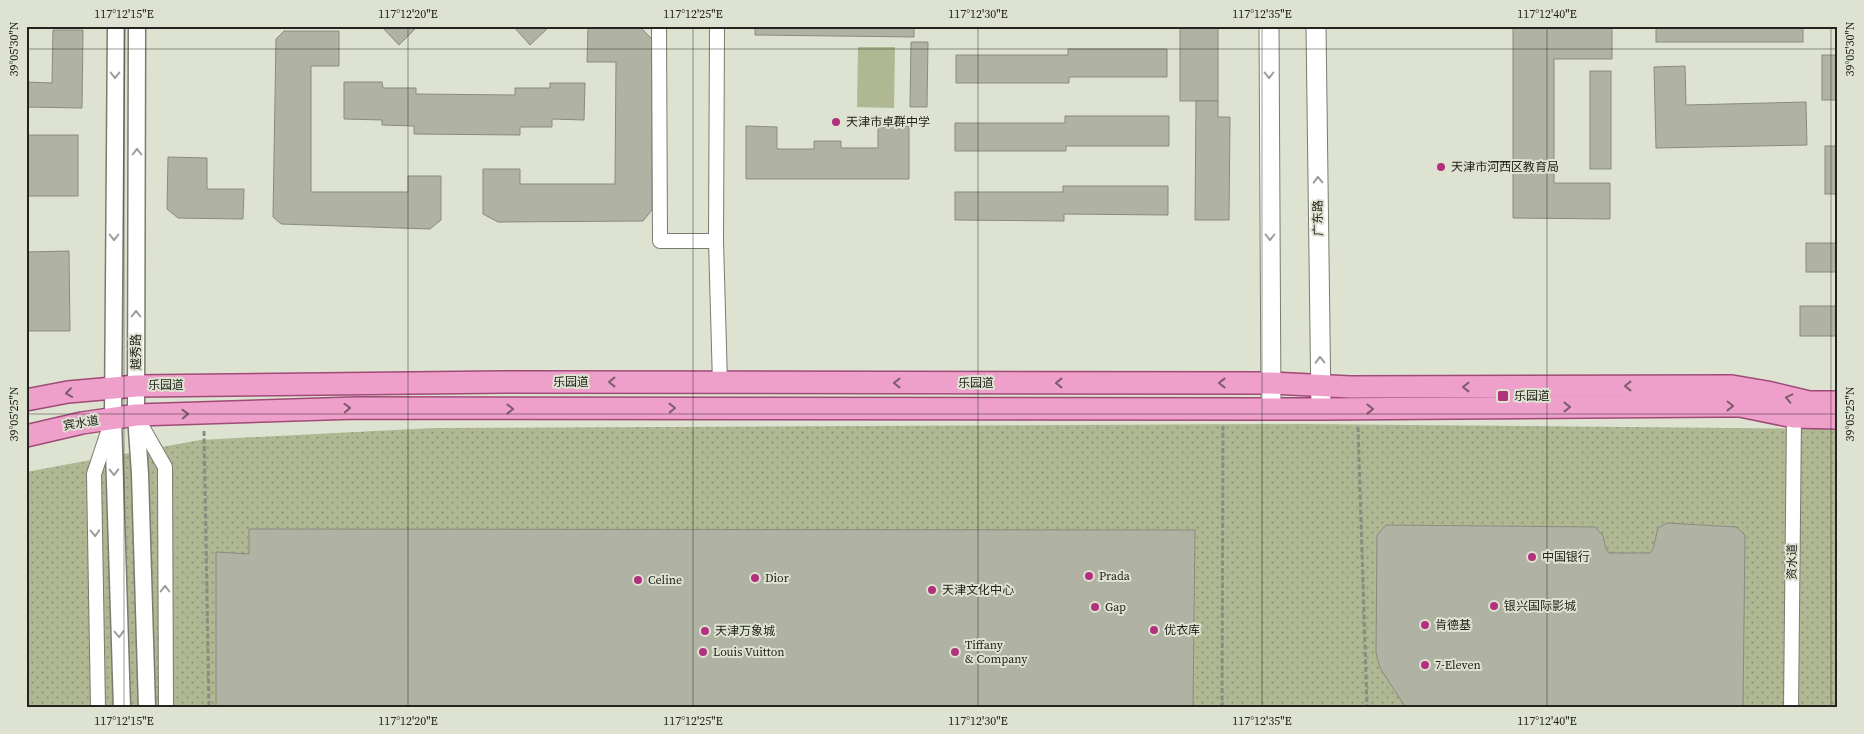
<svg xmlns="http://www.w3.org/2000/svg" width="1864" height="734" font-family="'Source Serif 4','Noto Sans SC',serif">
<defs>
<pattern id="green-dots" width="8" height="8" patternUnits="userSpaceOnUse" patternTransform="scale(1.25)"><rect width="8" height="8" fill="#afb793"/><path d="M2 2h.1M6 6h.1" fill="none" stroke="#8e9577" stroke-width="1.8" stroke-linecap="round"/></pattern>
</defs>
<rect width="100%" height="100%" fill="#dee2d1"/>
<polygon fill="url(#green-dots)" points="1299,424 1838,429 1838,708 26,708 26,472 200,440 433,428"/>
<polygon fill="#afb793" points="858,47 895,47 894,108 857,107"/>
<g fill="#b0b3a3" stroke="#888c7d">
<polygon points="166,26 257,26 166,27"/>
<polygon points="381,26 418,26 399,45"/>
<polygon points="513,26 550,26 530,45"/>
<polygon points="755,26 914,26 914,37 755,35"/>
<rect x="1180" y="26" width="38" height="75"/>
<polygon points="1513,26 1612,26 1612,59 1554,59 1554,183 1610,183 1610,219 1513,218"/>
<rect x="1656" y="26" width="147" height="16"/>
<polygon points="588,28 641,28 652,39 652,210 643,221 498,222 483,214 483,169 520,169 520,184 615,184 616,62 587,62"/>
<polygon points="53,30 83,30 82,108 26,107 26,82 52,83"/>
<polygon points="284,31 339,31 339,66 311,66 311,192 408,192 408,176 441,176 441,220 430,229 281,224 273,217 276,39"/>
<polygon points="911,42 928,42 927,107 910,107"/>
<polygon points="1068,49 1167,49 1167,77 1069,77 1069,83 956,83 956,55 1068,55"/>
<rect x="1822" y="55" width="16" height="45"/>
<polygon points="1685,66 1686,105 1806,102 1807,145 1656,148 1654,67"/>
<rect x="1590" y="71" width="21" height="98"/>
<polygon points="344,82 382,82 383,88 416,88 416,94 515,95 515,88 550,88 550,83 585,83 584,120 552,119 552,127 520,127 520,135 414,134 414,126 382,125 382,120 344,119"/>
<polygon points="1196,101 1218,101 1218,117 1230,117 1229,220 1195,220"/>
<polygon points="1065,116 1169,116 1169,146 1066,146 1066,151 955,151 955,123 1065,123"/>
<polygon points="746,126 777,127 777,149 814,149 814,141 841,141 841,148 878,148 878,126 909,126 909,179 746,179"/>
<rect x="26" y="135" width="52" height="61"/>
<rect x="1825" y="146" width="13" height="48"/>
<polygon points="168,157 207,158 207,189 244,189 243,219 178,218 167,209"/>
<polygon points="1063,186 1168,186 1168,215 1064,214 1064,221 955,220 955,192 1063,192"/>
<rect x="1806" y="243" width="32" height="29"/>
<polygon points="69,251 70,331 26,331 26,252"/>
<rect x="1800" y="306" width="38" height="30"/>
<polygon points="1667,523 1736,527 1745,535 1743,708 1406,708 1380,668 1376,653 1377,535 1386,525 1595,527 1603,536 1606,549 1609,553 1650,553 1653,549 1658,528"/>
<polygon points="249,529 1195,530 1193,708 216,708 216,552 249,554"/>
</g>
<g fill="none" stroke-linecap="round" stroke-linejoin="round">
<g stroke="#797d6e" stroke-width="16">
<g id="minor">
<polyline points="659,26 660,241 716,241"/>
<polyline points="717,26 716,241 720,383"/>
<polyline points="136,416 165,467 166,708"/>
<polyline points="98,708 94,474 111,423"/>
<polyline points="1791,708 1794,417"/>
</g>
</g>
<g stroke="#797d6e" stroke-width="19">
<g id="tertiary">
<polyline points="116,26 113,418 122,708"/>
<polyline points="137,26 136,415 140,474 147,708"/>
</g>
</g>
<g stroke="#797d6e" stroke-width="21">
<g id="secondary">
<polyline points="1269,26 1271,408"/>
<polyline points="1316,26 1321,409"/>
</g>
</g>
<g stroke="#9f4b77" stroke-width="24">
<g id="primary">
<polyline points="26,400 68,392 136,386 504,382 1271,383 1350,387 1732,386 1767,392 1809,402 1838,402"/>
<polyline points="26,436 82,423 136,415 356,408 1321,409 1717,406 1740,406 1794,417 1838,418"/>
</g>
</g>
<g stroke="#898d80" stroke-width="3" stroke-dasharray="5 2.5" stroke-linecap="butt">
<polyline points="1358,427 1367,708"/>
<polyline points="204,431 209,708"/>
<polyline points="1222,708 1223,426"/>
</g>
<use href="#minor" stroke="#fff" stroke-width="14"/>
<use href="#tertiary" stroke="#fff" stroke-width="16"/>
<use href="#secondary" stroke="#fff" stroke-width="19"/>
<use href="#primary" stroke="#eea0ca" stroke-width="21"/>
</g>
<defs><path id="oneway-chevron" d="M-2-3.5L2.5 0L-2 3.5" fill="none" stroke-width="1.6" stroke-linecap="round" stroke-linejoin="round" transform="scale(1.25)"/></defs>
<g stroke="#9c9c99">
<use href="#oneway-chevron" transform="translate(115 75) rotate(90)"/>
<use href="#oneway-chevron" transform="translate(1269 75) rotate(90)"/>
<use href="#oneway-chevron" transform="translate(137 152) rotate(-90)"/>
<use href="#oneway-chevron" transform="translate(1318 180) rotate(-91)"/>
<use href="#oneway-chevron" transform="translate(114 237) rotate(90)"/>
<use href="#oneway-chevron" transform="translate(1270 237) rotate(90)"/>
<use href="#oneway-chevron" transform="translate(136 314) rotate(-90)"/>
<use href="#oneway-chevron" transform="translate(1320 360) rotate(-91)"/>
<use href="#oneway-chevron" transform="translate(114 472) rotate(88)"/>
<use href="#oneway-chevron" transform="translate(95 533) rotate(89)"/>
<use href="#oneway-chevron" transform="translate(165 589) rotate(-90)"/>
<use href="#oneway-chevron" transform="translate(119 634) rotate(88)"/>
</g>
<g stroke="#7e5c6b">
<use href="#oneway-chevron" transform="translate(612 382) rotate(-180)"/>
<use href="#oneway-chevron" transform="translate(897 383) rotate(-180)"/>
<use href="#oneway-chevron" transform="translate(1059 383) rotate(-180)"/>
<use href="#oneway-chevron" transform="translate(1222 383) rotate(-180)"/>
<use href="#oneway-chevron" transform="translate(1628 386) rotate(180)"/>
<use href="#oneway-chevron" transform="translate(1466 387) rotate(180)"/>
<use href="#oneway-chevron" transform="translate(69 393) rotate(172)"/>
<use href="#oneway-chevron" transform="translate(1789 398) rotate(-167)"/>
<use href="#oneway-chevron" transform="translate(1730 406) rotate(1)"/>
<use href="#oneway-chevron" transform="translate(1567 407)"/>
<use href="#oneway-chevron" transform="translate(347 408) rotate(-2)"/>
<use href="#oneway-chevron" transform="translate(672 408) rotate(-1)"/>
<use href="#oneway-chevron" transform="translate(510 409)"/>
<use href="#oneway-chevron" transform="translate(1370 409)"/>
<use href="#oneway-chevron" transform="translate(185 414) rotate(-2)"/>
</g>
<path fill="none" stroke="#22241d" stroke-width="1" stroke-opacity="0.45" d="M124,26V708M408,26V708M693,26V708M978,26V708M1262,26V708M1547,26V708M1831,26V708M26,49H1838M26,414H1838"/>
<g fill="#b2317c" stroke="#dee2d1" stroke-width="2">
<circle cx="836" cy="122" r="5"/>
<circle cx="1441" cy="167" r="5"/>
<rect x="1497" y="390" width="12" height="12" rx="2.5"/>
<circle cx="1532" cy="557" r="5"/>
<circle cx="1089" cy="576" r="5"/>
<circle cx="755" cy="578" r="5"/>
<circle cx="638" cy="580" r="5"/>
<circle cx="932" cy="590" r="5"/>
<circle cx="1494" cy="606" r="5"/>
<circle cx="1095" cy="607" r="5"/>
<circle cx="1425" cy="625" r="5"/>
<circle cx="1154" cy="630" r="5"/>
<circle cx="705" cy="631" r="5"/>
<circle cx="703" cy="652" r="5"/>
<circle cx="955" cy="652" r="5"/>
<circle cx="1425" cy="665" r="5"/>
</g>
<g text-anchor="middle" stroke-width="4" stroke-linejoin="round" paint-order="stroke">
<g font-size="12" fill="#22241d" stroke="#dee2d1" text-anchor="start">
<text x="846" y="126">天津市卓群中学</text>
<text x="1451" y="171">天津市河西区教育局</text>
<text x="1514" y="400">乐园道</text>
<text x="1542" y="561">中国银行</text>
<text x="1099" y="580">Prada</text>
<text x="765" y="582">Dior</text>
<text x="648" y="584">Celine</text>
<text x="942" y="594">天津文化中心</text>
<text x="1504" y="610">银兴国际影城</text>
<text x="1105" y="611">Gap</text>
<text x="1435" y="629">肯德基</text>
<text x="1164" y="634">优衣库</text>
<text x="715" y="635">天津万象城</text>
<text x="965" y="649">Tiffany<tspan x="965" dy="14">&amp; Company</tspan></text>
<text x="713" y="656">Louis Vuitton</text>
<text x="1435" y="669">7-Eleven</text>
</g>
<g font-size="12" fill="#22241d" stroke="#dee2d1">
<text transform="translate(1318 218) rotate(-91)" y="4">广东路</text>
<text transform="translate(136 352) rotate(-90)" y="4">越秀路</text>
<text x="571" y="386">乐园道</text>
<text x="976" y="387">乐园道</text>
<text x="166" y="389">乐园道</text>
<text transform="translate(81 423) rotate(-10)" y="4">宾水道</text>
<text transform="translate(1792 562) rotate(-89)" y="4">资水道</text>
</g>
</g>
<rect width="1864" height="734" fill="none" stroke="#dee2d1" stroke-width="55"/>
<rect x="28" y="28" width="1808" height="678" fill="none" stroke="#22241d" stroke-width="2"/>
<g font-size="12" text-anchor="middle" fill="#22241d">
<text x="124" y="18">117°12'15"E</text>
<text x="408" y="18">117°12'20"E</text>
<text x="693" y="18">117°12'25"E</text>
<text x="978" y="18">117°12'30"E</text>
<text x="1262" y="18">117°12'35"E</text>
<text x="1547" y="18">117°12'40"E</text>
<text transform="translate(14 49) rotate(-90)" y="4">39°05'30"N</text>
<text transform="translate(1850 49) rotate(-90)" y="4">39°05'30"N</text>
<text transform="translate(14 414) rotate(-90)" y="4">39°05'25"N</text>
<text transform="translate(1850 414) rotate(-90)" y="4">39°05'25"N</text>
<text x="124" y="725">117°12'15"E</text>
<text x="408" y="725">117°12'20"E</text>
<text x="693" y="725">117°12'25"E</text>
<text x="978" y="725">117°12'30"E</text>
<text x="1262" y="725">117°12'35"E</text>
<text x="1547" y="725">117°12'40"E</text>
</g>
</svg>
